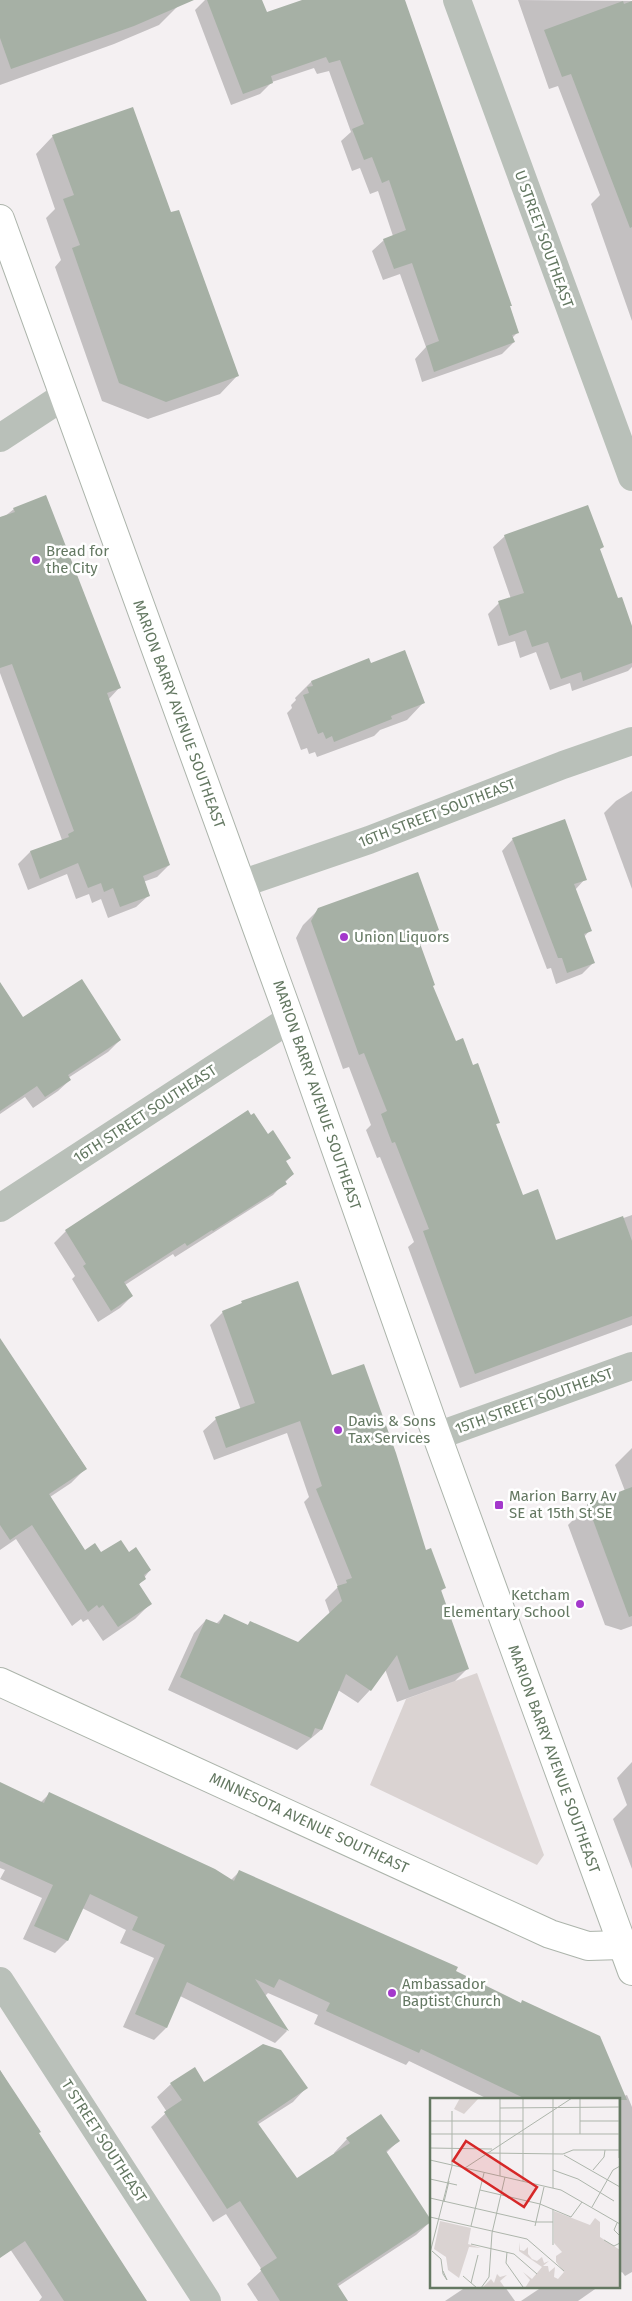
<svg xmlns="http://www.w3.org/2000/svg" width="632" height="2301" font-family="'Fira Sans',sans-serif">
<rect width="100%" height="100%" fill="#f4f0f2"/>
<polygon fill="#dad3d2" points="477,1673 544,1855 537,1865 370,1785 406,1699"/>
<g fill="#0003">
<polygon points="0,0 176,0 178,6 159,25 114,44 0,85"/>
<polygon points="205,0 261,0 266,13 306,0 403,0 518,332 512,338 514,342 502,354 422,382 415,359 426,347 400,274 383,280 372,251 384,240 393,236 378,191 370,194 360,168 352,171 341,141 351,132 329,71 317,74 314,68 272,82 260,94 231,105 195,10"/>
<polygon points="518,0 632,1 632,321 591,204 600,195 558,86 549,89"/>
<polygon points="53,136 171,214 237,376 220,394 148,419 102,401 55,267 61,260 46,218 55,209 36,154"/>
<polygon points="14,509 120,687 108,700 169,865 157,877 143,882 148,896 136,907 108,918 101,899 92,903 89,894 76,899 67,874 28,890 18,864 30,852 62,840 0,673 0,520"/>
<polygon points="505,536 632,636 632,667 628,671 572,691 570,683 550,690 536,652 520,658 515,641 498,646 488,614 499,603 511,599 493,547"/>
<polygon points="370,664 423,703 407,720 380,730 374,736 317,757 315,752 309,754 307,748 301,750 287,713 292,708 291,705 296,700 295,698 311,682"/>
<polygon points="632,791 632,889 604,813 616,801"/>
<polygon points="513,839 585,879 575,890 590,930 584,937 593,963 582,974 556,984 551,968 547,969 502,851"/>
<polygon points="318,910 438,930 419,946 432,986 455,1042 472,1067 498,1122 495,1126 522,1196 556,1242 632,1215 632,1325 460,1388 408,1247 414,1242 380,1157 377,1158 366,1130 371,1125 349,1067 343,1069 296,938 303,925"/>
<polygon points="0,1022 120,1040 108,1052 68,1078 70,1080 58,1091 33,1108 25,1097 0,1114"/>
<polygon points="247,1112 293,1174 273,1195 175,1257 173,1254 125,1285 132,1296 120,1308 98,1322 72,1279 75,1276 54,1243 66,1231"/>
<polygon points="242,1303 332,1377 444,1588 440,1592 467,1669 455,1681 397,1702 385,1669 370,1690 358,1703 338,1690 321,1730 297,1750 168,1690 194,1633 206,1620 216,1624 224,1616 247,1626 250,1622 298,1644 330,1614 325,1600 338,1587 304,1502 309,1497 287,1433 214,1460 203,1431 216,1419 241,1410 210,1325 223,1312 238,1306"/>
<polygon points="0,1340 86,1468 71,1483 50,1497 85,1551 101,1554 128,1554 150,1570 138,1586 150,1604 135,1619 103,1641 88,1619 83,1622 81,1619 72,1626 16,1539 0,1550"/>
<polygon points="632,1448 632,1626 621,1630 605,1625 568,1525 588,1505 625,1491 615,1465"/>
<polygon points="632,1762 632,1869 613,1819 627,1805 617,1778"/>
<polygon points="0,1784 40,1803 49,1794 231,1880 239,1872 455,1971 624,2096 627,2095 632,2107 632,2272 625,2276 622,2272 618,2274 618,2100 490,2100 409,2061 406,2065 314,2024 318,2015 268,1993 265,1996 287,2031 275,2043 180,1996 166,2028 154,2040 123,2027 154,1958 120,1943 126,1930 82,1908 67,1941 55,1953 23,1939 42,1898 0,1879 5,1870 0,1868"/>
<polygon points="0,2070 38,2133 146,2301 39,2301 42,2297 0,2234"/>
<polygon points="204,2083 306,2088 293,2102 257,2125 296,2180 335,2155 334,2153 347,2139 398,2141 386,2153 430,2222 416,2235 337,2287 331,2301 258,2301 247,2284 262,2270 226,2214 213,2222 151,2127 167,2112 157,2097 171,2084"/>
<polygon points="466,2287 505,2287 515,2301 445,2301"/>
<polygon points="542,2287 598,2287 578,2301 521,2301"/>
</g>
<g fill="#a6b0a5">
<polygon points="0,0 194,0 134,26 11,69 0,38"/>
<polygon points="207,0 262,0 267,12 302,0 405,0 512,306 510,306 519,333 512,335 515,342 434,372 426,346 439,341 412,263 394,269 383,239 406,230 389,180 382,183 372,157 364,160 352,129 364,124 340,60 329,63 326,57 271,76 273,83 243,94"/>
<polygon points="623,1 624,4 632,1 632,227 630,228 571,74 562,77 544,30"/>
<polygon points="133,107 171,212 179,210 239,376 166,402 119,383 72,248 80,245 63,199 74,195 52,135"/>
<polygon points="46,495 121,688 107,693 170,865 143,876 150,896 120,907 113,888 104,892 101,883 88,888 78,863 40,879 30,851 69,837 68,834 74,831 12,664 0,668 0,517 15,512 13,508"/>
<polygon points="588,505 604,547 600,549 618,598 622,597 632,626 632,663 583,681 581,672 561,679 548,642 532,647 526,630 509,636 498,601 524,593 504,535"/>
<polygon points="405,650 425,703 391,716 392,719 334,742 332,736 326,739 323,732 318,734 303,695 309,693 307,687 313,686 311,681 369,658 371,663"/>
<polygon points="565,819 587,880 574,884 592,931 584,934 595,963 567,973 562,958 558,958 512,838"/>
<polygon points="418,872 439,930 418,938 435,985 433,986 456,1041 463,1038 473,1065 478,1063 500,1123 496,1124 523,1195 538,1189 556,1240 623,1216 632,1241 632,1316 475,1374 423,1231 429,1229 395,1142 392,1143 381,1114 387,1111 364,1053 359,1055 311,921 318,908"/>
<polygon points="82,979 121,1040 68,1075 71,1080 45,1097 37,1086 0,1111 0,982 23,1017"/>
<polygon points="248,1110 251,1115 254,1113 268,1134 273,1130 291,1158 286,1161 294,1174 285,1181 287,1184 213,1231 212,1230 187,1246 185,1243 124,1282 133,1296 111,1311 83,1266 86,1264 65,1230"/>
<polygon points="298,1281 332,1375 364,1364 396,1453 426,1550 431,1548 446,1588 441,1590 469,1669 409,1690 397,1655 371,1691 346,1674 322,1730 315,1728 311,1738 180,1677 206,1619 219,1624 224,1614 248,1625 250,1621 298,1642 342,1601 337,1586 347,1583 346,1580 352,1578 316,1489 322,1486 300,1421 226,1448 215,1417 255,1403 222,1311 242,1303 241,1301"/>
<polygon points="0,1338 87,1469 49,1494 85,1550 95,1543 101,1552 121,1540 129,1552 136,1547 151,1570 144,1575 146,1579 139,1584 152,1604 118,1627 103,1605 99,1608 97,1605 88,1612 32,1525 10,1540 0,1525"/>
<polygon points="632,1487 632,1616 629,1617 587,1504"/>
<polygon points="0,1782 44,1803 49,1792 215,1869 234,1881 239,1870 458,1967 456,1971 521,2003 522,2000 600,2036 627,2100 528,2100 421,2049 419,2053 326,2011 330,2003 279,1979 274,1988 255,1979 289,2031 187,1982 167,2028 135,2014 165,1945 132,1930 138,1917 90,1894 68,1941 34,1926 53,1885 0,1861"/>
<polygon points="263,2044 281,2050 308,2088 257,2122 297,2178 350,2143 346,2138 381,2114 400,2141 386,2151 431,2220 431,2222 337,2284 348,2301 280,2301 260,2269 277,2258 240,2201 227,2209 164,2112 182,2100 170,2083 195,2067 204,2082"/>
<polygon points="0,2070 41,2132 39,2133 147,2301 64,2301 25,2241 0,2258"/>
</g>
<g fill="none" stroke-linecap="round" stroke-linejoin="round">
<g stroke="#acb4ab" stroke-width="30">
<g id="secondary">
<polyline points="0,219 290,1019 437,1436 632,1971"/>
<polyline points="0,1682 550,1934 588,1946 622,1945"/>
</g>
</g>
<g stroke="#b9c0b9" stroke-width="28">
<polyline points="457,0 632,477"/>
<polyline points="0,438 64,396"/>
<polyline points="241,884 369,840 563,765 632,741"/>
<polyline points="0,1208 290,1019"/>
<polyline points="437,1436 632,1366"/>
<polyline points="0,1981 207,2301"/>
</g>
<use href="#secondary" stroke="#fff" stroke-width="28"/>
</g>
<g fill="#a438cc" stroke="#fff" stroke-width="2">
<circle cx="36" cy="560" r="5"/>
<circle cx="344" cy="937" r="5"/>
<circle cx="338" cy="1430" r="5"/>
<rect x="494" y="1500" width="10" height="10" rx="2.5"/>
<circle cx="580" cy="1604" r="5"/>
<circle cx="392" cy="1993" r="5"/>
</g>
<g text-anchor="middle" stroke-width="5" stroke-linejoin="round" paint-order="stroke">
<g font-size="15" fill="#647862" stroke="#fff">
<text transform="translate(544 239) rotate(70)" y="5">U STREET SOUTHEAST</text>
<text transform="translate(179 714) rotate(70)" y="5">MARION BARRY AVENUE SOUTHEAST</text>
<text transform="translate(437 813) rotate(-21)" y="5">16TH STREET SOUTHEAST</text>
<text transform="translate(317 1095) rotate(71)" y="5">MARION BARRY AVENUE SOUTHEAST</text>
<text transform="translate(145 1114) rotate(-33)" y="5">16TH STREET SOUTHEAST</text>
<text transform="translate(534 1401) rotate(-20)" y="5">15TH STREET SOUTHEAST</text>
<text transform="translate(554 1759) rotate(70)" y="5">MARION BARRY AVENUE SOUTHEAST</text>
<text transform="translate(309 1823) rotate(25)" y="5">MINNESOTA AVENUE SOUTHEAST</text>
<text transform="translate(104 2141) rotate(57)" y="5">T STREET SOUTHEAST</text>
</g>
<g font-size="15" fill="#647862" stroke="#fff" text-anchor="start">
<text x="46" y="556">Bread for<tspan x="46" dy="17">the City</tspan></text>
<text x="354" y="942">Union Liquors</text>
<text x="348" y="1426">Davis &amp; Sons<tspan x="348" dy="17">Tax Services</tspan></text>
<text x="509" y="1501">Marion Barry Av<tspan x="509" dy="17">SE at 15th St SE</tspan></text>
<text x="570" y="1600" text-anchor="end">Ketcham<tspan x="570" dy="17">Elementary School</tspan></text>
<text x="402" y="1989">Ambassador<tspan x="402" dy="17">Baptist Church</tspan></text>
</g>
</g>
<g transform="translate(430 2098)">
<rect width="190" height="190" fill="#f4f0f2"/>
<path d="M30,0H49L34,16L24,11ZM124,113L160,127L165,120L170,124V139L190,152V190H95L100,182L93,174L102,181L112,169L89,153L90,144V152L94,153L98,149V156L102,161L107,163L112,159L114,165L119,163L113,168H118L119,174L125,169L124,179L128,181L134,174L126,164V158L132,154L124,145ZM10,123L41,130L38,146L51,150L39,149L29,180L18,172L16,159L4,151ZM67,176L70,179L77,177L70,183L75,190H52L61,181L64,185Z" fill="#dad3d2"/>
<path fill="none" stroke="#adb5ab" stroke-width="1" d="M150,0V36M70,10L190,9M0,23H93M150,23H189M0,36H190M0,50L62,51M56,55L133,56L143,52H189M134,57L190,89M189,60V0M0,62L131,92L190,126M35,70L142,0M123,72L148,81L184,103M163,72L174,59L175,52M70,78V0M0,81L27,87M93,83V0M123,90V0M50,92L110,106L141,119L152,104M0,100L105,124H123M14,104L19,83M162,109L183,72L190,68M0,119L97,141L134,173M187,125L184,132L190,138M41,128L54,75M105,128L114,89M174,142L184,148L190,145M41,146L84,156L107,176M123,147V111M2,153L11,161L13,176L17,182L13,173M77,154L76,165L93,189M0,155L22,68V13M33,178L47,190M41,185L48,157M51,190L59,179L62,135L75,79"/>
<path fill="#d62828" fill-opacity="0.15" stroke="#d62828" stroke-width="2.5" d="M36,43L107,89L94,109L23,63Z"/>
<rect width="190" height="190" fill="none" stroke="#647862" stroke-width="2.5"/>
</g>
</svg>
